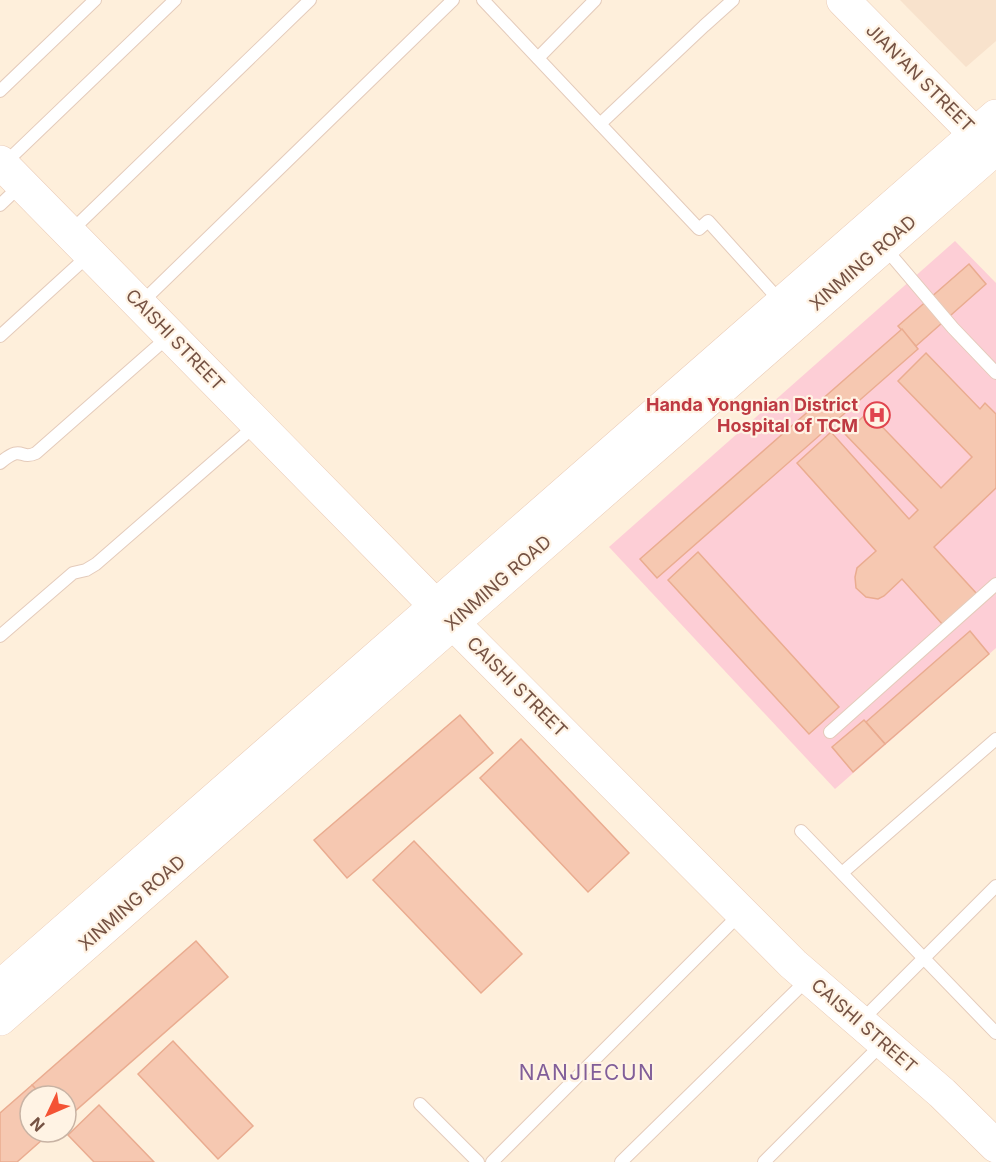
<svg xmlns="http://www.w3.org/2000/svg" width="996" height="1162" font-family="Inter,sans-serif">
<rect width="100%" height="100%" fill="#feefdb"/>
<polygon fill="#f8e2cc" points="900,0 996,0 996,41 966,67"/>
<polygon fill="#fdced6" points="955,241 996,283 996,648 835,789 609,547"/>
<g fill="#f6c8b1" stroke="#eaac90" stroke-width="1.5">
<polygon points="969,264 986,284 916,346 898,326"/>
<polygon points="902,329 918,349 657,578 640,559"/>
<polygon points="926,353 980,409 985,403 996,414 996,488 934,547 977,594 943,625 902,579 884,596 878,599 866,597 856,588 855,577 857,568 876,551 797,463 831,432 909,519 918,510 845,434 868,412 941,488 972,457 898,381"/>
<polygon points="698,552 839,707 809,734 668,580"/>
<polygon points="970,631 989,654 885,744 866,722"/>
<polygon points="460,715 493,753 347,878 314,840"/>
<polygon points="864,720 885,744 853,772 832,747"/>
<polygon points="521,739 629,853 588,892 480,778"/>
<polygon points="414,841 522,954 481,993 373,880"/>
<polygon points="196,941 228,977 66,1119 66,1096 42,1096 32,1085"/>
<polygon points="173,1041 253,1126 218,1159 138,1074"/>
<polygon points="32,1085 42,1096 30,1096 30,1132 51,1132 17,1162 0,1162 0,1113"/>
<polygon points="99,1105 154,1162 94,1162 68,1135"/>
</g>
<g fill="none" stroke-linecap="round" stroke-linejoin="round">
<g stroke="#e4cbbb" stroke-width="14">
<g id="lane">
<polyline points="483,0 699,229 708,221 781,302"/>
<polyline points="538,58 595,0"/>
<polyline points="0,91 95,0"/>
<polyline points="600,124 704,26 733,0"/>
<polyline points="4,164 175,0"/>
<polyline points="0,205 21,185"/>
<polyline points="70,232 310,0"/>
<polyline points="885,248 953,328 996,373"/>
<polyline points="141,303 453,0"/>
<polyline points="0,336 90,254"/>
<path d="M0,463C24,443 19,461 36,453L168,337"/>
<polyline points="0,636 73,573 86,570 96,564 257,424"/>
<polyline points="830,732 996,584"/>
<polyline points="801,831 996,1033"/>
<polyline points="842,873 996,739"/>
<polyline points="861,1021 996,886"/>
<polyline points="420,1104 478,1162"/>
<polyline points="492,1162 741,913"/>
<polyline points="621,1162 809,978"/>
<polyline points="764,1162 882,1044"/>
</g>
</g>
<g stroke="#eacbb7" stroke-width="34">
<g id="secondary">
<polyline points="843,0 991,150"/>
<polyline points="0,162 436,606 793,964 942,1093 996,1146"/>
<polyline points="0,987 996,116"/>
<polyline points="0,1019 996,148"/>
</g>
</g>
<use href="#lane" stroke="#fff" stroke-width="12"/>
<use href="#secondary" stroke="#fff" stroke-width="33"/>
</g>
<defs>
<g id="hospital-ring" transform="scale(1.35)"><circle r="9.5" fill="#fff3e4" stroke="#e0444e" stroke-width="1.5"/><path d="M-5-5h3v3.5h4V-5h3V5h-3V1.5h-4V5h-3Z" fill="#e0444e"/></g>
</defs>
<g fill-rule="evenodd">
<use href="#hospital-ring" x="877" y="415"/>
</g>
<g text-anchor="middle" stroke-width="4.5" stroke-linejoin="round" paint-order="stroke">
<g font-size="18" fill="#755243" stroke="#fff3e4">
<text transform="translate(920 78) rotate(45)" y="6">JIAN'AN STREET</text>
<text transform="translate(863 263) rotate(-41)" y="6">XINMING ROAD</text>
<text transform="translate(175 340) rotate(46)" y="6">CAISHI STREET</text>
<text transform="translate(498 583) rotate(-41)" y="6">XINMING ROAD</text>
<text transform="translate(517 687) rotate(45)" y="6">CAISHI STREET</text>
<text transform="translate(132 903) rotate(-41)" y="6">XINMING ROAD</text>
<text transform="translate(864 1026) rotate(41)" y="6">CAISHI STREET</text>
</g>
<g font-size="18" font-weight="bold" fill="#be3a42" stroke="#fff3e4" text-anchor="end">
<text x="858" y="411">Handa Yongnian District<tspan x="858" dy="21">Hospital of TCM</tspan></text>
</g>
<g font-size="21" letter-spacing="1.5" fill="#815e99" stroke="#fff3e4">
<text x="587" y="1080">NANJIECUN</text>
</g>
</g>
<g transform="translate(48 1114) rotate(226)"><circle r="28" fill="#fff3e4" stroke="#c8b3a4" stroke-width="1.5"/>
<path d="M0-4.5L10 22L0 15L-10 22Z" fill="#f45334"/>
<text y="-9" font-size="16" font-weight="bold" text-anchor="middle" fill="#755243">N</text>
</g>
</svg>
